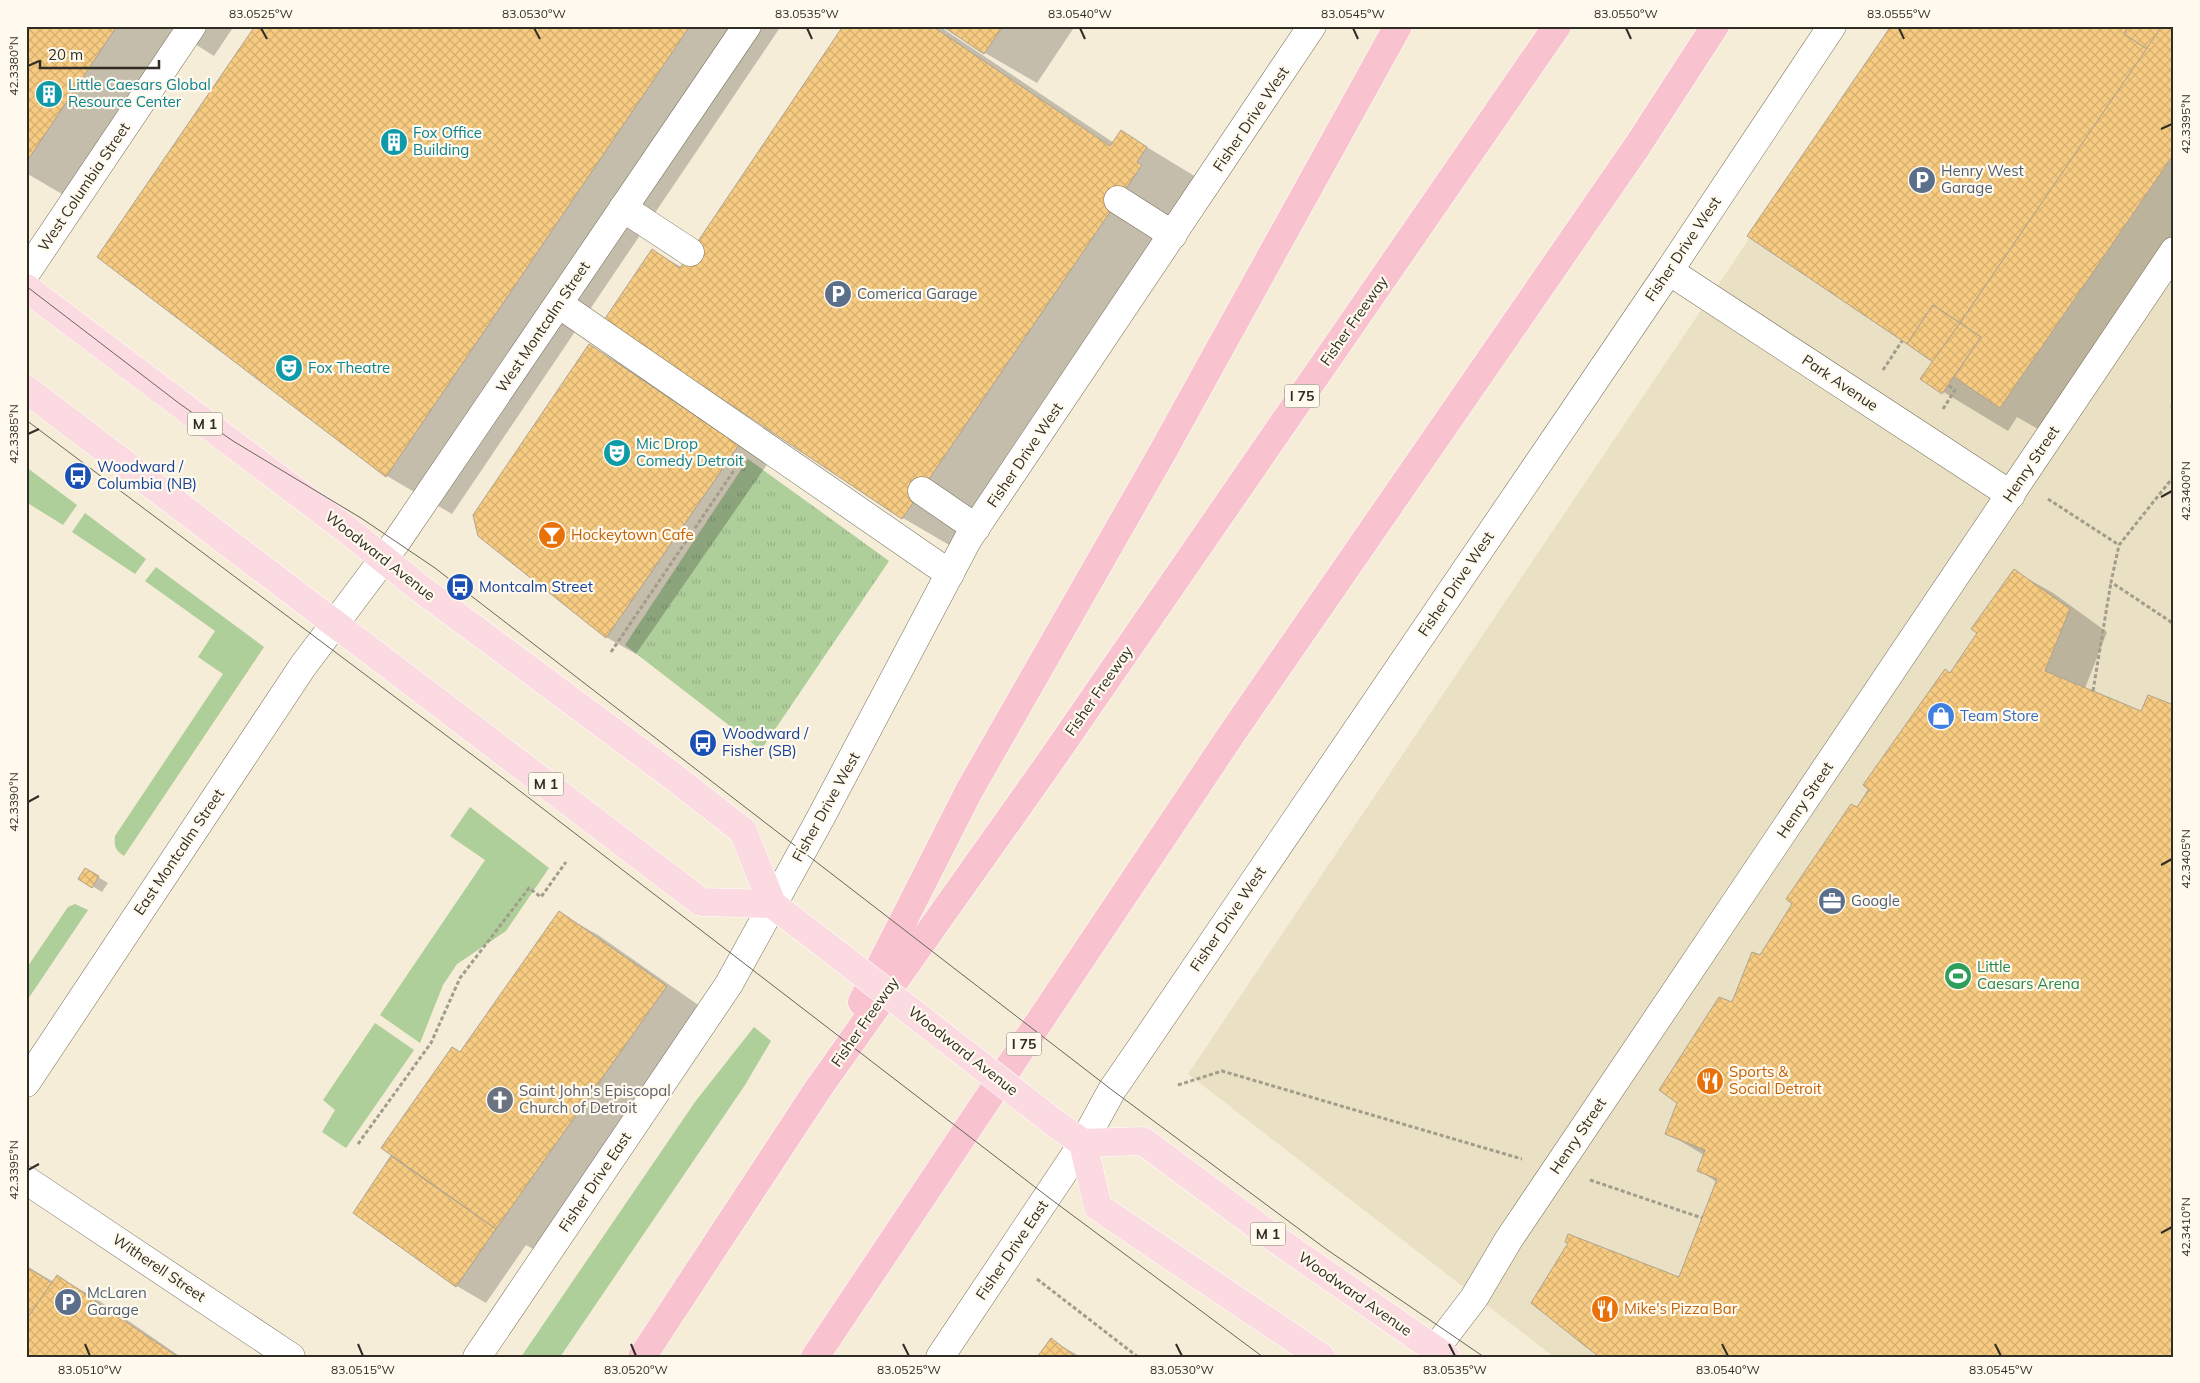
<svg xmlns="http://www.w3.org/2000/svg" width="2200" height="1383" font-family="Mulish,sans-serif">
<defs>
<pattern id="park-tufts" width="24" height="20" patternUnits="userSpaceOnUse" patternTransform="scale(1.25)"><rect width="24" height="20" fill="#aece9a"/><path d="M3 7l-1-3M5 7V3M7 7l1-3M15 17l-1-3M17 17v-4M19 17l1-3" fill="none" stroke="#96b185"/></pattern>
<pattern id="building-cross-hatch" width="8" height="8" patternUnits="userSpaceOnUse" patternTransform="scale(1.25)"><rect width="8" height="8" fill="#f7cb81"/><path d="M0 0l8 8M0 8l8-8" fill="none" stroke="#d4af6f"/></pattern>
</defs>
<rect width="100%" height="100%" fill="#f5edd7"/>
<polygon fill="#eae0c3" points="1892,26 2174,26 2174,1357 1554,1357 1188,1074"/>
<g fill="#aece9a">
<polygon points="26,467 77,505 63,525 26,502"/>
<polygon points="85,513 146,559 135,574 72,532"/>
<path d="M156,567L264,647L124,856C115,850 114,846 115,836L223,674L198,657L215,631L145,581Z"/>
<polygon points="470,807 549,868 506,931 457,964 443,985 420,1043 380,1015 485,860 450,836"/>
<polygon points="75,904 88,910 26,1002 26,969 68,907"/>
<polygon points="375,1023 414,1050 346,1148 322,1132 335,1110 323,1100"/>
<polygon points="754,1027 771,1041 745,1085 560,1357 521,1357 695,1102"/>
</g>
<polygon fill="url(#park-tufts)" points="748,459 889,561 761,750 625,645"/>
<g fill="#0003">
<polygon points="26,26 234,26 214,56 195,44 86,208 26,173"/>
<polygon points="257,26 781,26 452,514 387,476 99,257"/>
<polygon points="844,26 939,26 1114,143 1122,132 1211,186 968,556 903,518 606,320 652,250 681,267"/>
<polygon points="944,26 1075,26 1037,83 985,53"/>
<polygon points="2174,26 2174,260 2052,437 2017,417 2008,431 1922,379"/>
<polygon points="589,346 619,363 768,463 636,654 606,637"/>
<polygon points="2174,399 2174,410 2170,407"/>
<polygon points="2014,571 2053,593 2107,632 2085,688 2142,712 1679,1279 1717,1182 1698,1170 1704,1155 1667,1133 1733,1004 1760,957 1945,670 1951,674 1979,633"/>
<polygon points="86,870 108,883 102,892 92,886"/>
<polygon points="559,913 598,935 704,1009 535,1250 526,1245 486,1303 457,1286 398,1162"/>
<polygon points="26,1266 54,1282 57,1276 95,1298 181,1357 26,1357"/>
<polygon points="1051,1340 1081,1357 1038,1357"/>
</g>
<g fill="url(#building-cross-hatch)" stroke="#afa390">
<polygon points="26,26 117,26 26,163"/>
<polygon points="255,26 690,26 386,477 97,257"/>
<polygon points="843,26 932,26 1110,146 1121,130 1147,147 1137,162 1142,165 902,519 604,320 652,249 680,268"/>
<polygon points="942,26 1003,26 984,54"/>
<polygon points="1891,26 2129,26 2124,34 2147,49 1960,323 1933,305 1907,344 1747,236"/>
<polygon points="2129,26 2162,26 2147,49 2124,34"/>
<polygon points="2162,26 2174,26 2174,154 2000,408 1954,377 1981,337 1960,323"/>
<polygon points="1933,305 1960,323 1933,362 1907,344"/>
<polygon points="1960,323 1981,337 1942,394 1920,379"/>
<polygon points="589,344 739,445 606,638 478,536 473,515"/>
<polygon points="2014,569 2070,609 2045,671 2141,711 2148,695 2174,705 2174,1357 1599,1357 1531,1303 1568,1243 1565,1242 1568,1234 1679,1277 1717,1179 1697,1171 1705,1150 1665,1134 1677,1103 1659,1090 1719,997 1732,1002 1752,952 1760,955 1792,904 1786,899 1851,804 1857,807 1869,790 1863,785 1945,669 1950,673 1977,633 1971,629"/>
<polygon points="85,868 99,876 92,888 78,879"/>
<polygon points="559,911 667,986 496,1229 381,1148 452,1047 460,1052"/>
<polygon points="391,1156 496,1229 456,1287 353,1213"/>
<polygon points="26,1266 52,1283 26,1320"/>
<polygon points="57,1275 178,1357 26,1357 26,1320"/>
<polygon points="1051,1338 1076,1357 1037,1357"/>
</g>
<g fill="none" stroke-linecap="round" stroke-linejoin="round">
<g stroke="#756f5b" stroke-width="29">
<g id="minor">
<polyline points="1118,200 1173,235"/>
<polyline points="623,208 690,252"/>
<polyline points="1669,271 2011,495"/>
<polyline points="26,273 192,26"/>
<polyline points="559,304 950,574"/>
<polyline points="922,491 976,528"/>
<polyline points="26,1083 303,666 397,541 747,26"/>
<polyline points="26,1180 291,1357"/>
<polyline points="1435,1349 1474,1298 1509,1239 2174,251"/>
<polyline points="477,1357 729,984 820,819 968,539 1312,26"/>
<polyline points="940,1357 1083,1143 1112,1090 1134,1058 1669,271 1832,26"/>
</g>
</g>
<g stroke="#fff" stroke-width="29">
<g id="major">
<polyline points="26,288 350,532 421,589 674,777 743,831 772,904 832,950"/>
<polyline points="26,389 701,902 772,904"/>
<polyline points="1056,1124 1083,1143 1143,1141 1267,1233 1446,1357"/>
<polyline points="1083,1143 1098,1207 1321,1357"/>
</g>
</g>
<g stroke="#fff" stroke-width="29">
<g id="highway">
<polyline points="862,1002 969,791 1162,453 1398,26"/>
<polyline points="642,1357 818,1089 1047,766 1557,26"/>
<polyline points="815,1357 1233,732 1638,145 1715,26"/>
</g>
</g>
<g stroke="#a29c8c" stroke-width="3" stroke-dasharray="4 2.5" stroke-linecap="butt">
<polyline points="1883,370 1902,341"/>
<polyline points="1943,409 1955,390 1948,385"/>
<polyline points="2174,476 2119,545 2111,582 2174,624"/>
<polyline points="2048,499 2119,545"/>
<polyline points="611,652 735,469"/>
<polyline points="2093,691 2111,582"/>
<polyline points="1178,1085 1222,1071 1522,1159"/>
<polyline points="358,1144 431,1043 460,978 529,888 541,897 566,862"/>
<polyline points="1590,1180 1702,1218"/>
<polyline points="1037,1279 1138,1357"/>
</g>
<use href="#minor" stroke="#fff" stroke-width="28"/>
<use href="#major" stroke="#fbdae2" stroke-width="28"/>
<use href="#highway" stroke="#f9c2cf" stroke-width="28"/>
<g stroke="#696559" stroke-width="1">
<polyline points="26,286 180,404 233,441 361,518 435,568 1112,1090 1326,1249 1484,1357"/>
<polyline points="26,420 503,778 1048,1197 1263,1357"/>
</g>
<g stroke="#fff" stroke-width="29" stroke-linecap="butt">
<polyline id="major-bridge" points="832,950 1056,1124"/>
</g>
<use href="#major-bridge" stroke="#fbdae2" stroke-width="28"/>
</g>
<path fill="none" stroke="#302d25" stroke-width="2" d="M261,28L267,39M534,28L540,39M807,28L812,39M1080,28L1085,39M1353,28L1358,39M1626,28L1631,39M1899,28L1904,39M28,66L39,61M2161,129L2172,124M28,434L39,429M2161,497L2172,491M28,802L39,796M2161,865L2172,859M28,1170L39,1164M2161,1233L2172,1227M85,1344L90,1356M358,1344L363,1356M631,1344L636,1356M903,1344L909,1356M1176,1344L1182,1356M1449,1344L1455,1356M1722,1344L1728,1356M1995,1344L2001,1356"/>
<defs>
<g id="building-disc" transform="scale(1.4375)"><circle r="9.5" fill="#0f9aa8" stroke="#fffaed"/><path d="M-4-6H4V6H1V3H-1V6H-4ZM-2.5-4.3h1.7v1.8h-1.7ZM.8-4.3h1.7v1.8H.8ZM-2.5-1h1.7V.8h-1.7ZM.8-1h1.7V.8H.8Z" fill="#fff"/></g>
<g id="parking-disc" transform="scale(1.4375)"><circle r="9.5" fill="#5c6f8a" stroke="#fffaed"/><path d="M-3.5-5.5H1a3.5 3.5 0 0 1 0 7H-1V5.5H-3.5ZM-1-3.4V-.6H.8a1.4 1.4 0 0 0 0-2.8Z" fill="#fff"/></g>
<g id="theatre-disc" transform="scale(1.4375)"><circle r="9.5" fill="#0f9aa8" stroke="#fffaed"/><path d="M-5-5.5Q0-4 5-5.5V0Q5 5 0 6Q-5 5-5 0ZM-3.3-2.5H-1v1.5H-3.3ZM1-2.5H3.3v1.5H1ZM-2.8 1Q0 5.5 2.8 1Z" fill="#fff"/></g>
<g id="bus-disc" transform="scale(1.4375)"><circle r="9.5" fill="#1a4fb4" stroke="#fffaed"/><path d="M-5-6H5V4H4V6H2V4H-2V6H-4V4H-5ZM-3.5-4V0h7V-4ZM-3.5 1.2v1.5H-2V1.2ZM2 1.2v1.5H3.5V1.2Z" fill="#fff"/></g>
<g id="bar-disc" transform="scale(1.4375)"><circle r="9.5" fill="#e8710a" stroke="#fffaed"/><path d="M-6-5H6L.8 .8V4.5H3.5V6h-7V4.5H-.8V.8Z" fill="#fff"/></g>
<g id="shop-disc" transform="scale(1.4375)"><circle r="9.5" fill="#3f7fe0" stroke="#fffaed"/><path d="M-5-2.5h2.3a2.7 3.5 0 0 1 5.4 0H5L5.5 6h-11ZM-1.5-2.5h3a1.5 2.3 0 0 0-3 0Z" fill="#fff"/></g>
<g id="office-disc" transform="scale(1.4375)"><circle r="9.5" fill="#5c6f8a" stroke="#fffaed"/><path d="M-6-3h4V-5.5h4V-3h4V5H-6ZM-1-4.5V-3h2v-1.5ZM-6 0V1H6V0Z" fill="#fff"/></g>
<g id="stadium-disc" transform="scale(1.4375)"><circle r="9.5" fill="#2e9e5b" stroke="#fffaed"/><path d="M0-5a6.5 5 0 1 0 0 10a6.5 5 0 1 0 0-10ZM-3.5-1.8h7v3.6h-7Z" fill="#fff"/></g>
<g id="restaurant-disc" transform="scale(1.4375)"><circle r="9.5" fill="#e8710a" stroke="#fffaed"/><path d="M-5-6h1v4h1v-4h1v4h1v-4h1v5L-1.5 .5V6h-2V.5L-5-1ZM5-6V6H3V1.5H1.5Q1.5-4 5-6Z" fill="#fff"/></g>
<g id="church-disc" transform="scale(1.4375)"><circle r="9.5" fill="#6b7280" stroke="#fffaed"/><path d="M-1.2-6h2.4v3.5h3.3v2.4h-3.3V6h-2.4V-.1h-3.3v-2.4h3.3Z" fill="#fff"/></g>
</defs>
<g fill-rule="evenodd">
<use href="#building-disc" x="49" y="94"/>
<use href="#building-disc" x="394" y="142"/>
<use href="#parking-disc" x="1922" y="180"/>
<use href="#parking-disc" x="838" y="294"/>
<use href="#theatre-disc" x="289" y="368"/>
<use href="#theatre-disc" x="617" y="453"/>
<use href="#bus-disc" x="78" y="476"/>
<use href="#bar-disc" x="552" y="535"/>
<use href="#bus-disc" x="460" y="587"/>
<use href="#shop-disc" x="1941" y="716"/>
<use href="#bus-disc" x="703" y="743"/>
<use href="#office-disc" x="1832" y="901"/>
<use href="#stadium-disc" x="1958" y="976"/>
<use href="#restaurant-disc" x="1710" y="1081"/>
<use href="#church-disc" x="500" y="1100"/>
<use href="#parking-disc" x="68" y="1302"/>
<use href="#restaurant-disc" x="1605" y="1309"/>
</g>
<g text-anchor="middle" stroke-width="4.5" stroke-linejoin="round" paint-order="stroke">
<g fill="#fffaed" stroke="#6e6a61" stroke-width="1">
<rect x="1284.5" y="384.5" width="35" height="23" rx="4"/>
<rect x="187.5" y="412.5" width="35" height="23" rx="4"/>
<rect x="528.5" y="772.5" width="35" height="23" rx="4"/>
<rect x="1006.5" y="1032.5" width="35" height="23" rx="4"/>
<rect x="1250.5" y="1222.5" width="35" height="23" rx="4"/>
</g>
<g font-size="14" font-weight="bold" fill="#302d25">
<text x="1302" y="401">I 75</text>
<text x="205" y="429">M 1</text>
<text x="546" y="789">M 1</text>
<text x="1024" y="1049">I 75</text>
<text x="1268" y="1239">M 1</text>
</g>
<g font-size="15" fill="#0d838f" stroke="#fffaed" text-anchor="start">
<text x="68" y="90">Little Caesars Global<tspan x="68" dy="17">Resource Center</tspan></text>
<text x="413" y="138">Fox Office<tspan x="413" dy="17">Building</tspan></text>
<text x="308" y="373">Fox Theatre</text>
<text x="636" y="449">Mic Drop<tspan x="636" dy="17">Comedy Detroit</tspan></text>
</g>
<g font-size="15" fill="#302d25" stroke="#fffaed">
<text transform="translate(1251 119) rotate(-56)" y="5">Fisher Drive West</text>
<text transform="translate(84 187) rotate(-56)" y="5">West Columbia Street</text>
<text transform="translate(1683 249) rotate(-56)" y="5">Fisher Drive West</text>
<text transform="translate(1354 321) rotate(-55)" y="5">Fisher Freeway</text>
<text transform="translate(543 327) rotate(-56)" y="5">West Montcalm Street</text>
<text transform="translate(1840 383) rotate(34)" y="5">Park Avenue</text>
<text transform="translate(1025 455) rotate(-56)" y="5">Fisher Drive West</text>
<text transform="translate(2031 464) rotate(-56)" y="5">Henry Street</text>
<text transform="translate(380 556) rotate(38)" y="5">Woodward Avenue</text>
<text transform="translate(1456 584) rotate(-56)" y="5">Fisher Drive West</text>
<text transform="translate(1099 691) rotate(-55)" y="5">Fisher Freeway</text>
<text transform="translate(1805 800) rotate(-56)" y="5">Henry Street</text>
<text transform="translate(826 807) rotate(-61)" y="5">Fisher Drive West</text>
<text transform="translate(179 852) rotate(-56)" y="5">East Montcalm Street</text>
<text transform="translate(1228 919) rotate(-56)" y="5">Fisher Drive West</text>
<text transform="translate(865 1022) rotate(-55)" y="5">Fisher Freeway</text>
<text transform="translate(963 1051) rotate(38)" y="5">Woodward Avenue</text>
<text transform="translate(1578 1136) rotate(-56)" y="5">Henry Street</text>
<text transform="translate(595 1182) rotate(-56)" y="5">Fisher Drive East</text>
<text transform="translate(1012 1250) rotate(-56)" y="5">Fisher Drive East</text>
<text transform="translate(159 1268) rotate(34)" y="5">Witherell Street</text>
<text transform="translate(1355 1294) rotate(35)" y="5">Woodward Avenue</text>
</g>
<g font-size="15" fill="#4e5e75" stroke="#fffaed" text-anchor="start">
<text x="1941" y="176">Henry West<tspan x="1941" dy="17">Garage</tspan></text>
<text x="857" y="299">Comerica Garage</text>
<text x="1851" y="906">Google</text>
<text x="87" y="1298">McLaren<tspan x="87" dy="17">Garage</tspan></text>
</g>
<g font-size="15" fill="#164399" stroke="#fffaed" text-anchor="start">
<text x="97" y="472">Woodward /<tspan x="97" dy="17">Columbia (NB)</tspan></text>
<text x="479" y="592">Montcalm Street</text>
<text x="722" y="739">Woodward /<tspan x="722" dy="17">Fisher (SB)</tspan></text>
</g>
<g font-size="15" fill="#c56008" stroke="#fffaed" text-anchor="start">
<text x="571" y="540">Hockeytown Cafe</text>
<text x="1729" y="1077">Sports &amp;<tspan x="1729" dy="17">Social Detroit</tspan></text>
<text x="1624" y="1314">Mike's Pizza Bar</text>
</g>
<g font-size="15" fill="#366cbe" stroke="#fffaed" text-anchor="start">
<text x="1960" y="721">Team Store</text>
</g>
<g font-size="15" fill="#27864d" stroke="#fffaed" text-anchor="start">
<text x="1977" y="972">Little<tspan x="1977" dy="17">Caesars Arena</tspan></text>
</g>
<g font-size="15" fill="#5b616d" stroke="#fffaed" text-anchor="start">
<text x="519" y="1096">Saint John's Episcopal<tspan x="519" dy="17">Church of Detroit</tspan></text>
</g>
</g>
<rect width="2200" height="1383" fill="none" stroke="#fffaed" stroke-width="55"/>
<path d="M40 60v8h119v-8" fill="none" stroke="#302d25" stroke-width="2.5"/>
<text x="48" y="60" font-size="15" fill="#302d25" stroke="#fffaed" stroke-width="4" paint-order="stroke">20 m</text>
<rect x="28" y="28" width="2144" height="1328" fill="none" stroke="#302d25" stroke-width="2"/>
<g font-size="12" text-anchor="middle" fill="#302d25">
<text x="261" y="18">83.0525°W</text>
<text x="534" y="18">83.0530°W</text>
<text x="807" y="18">83.0535°W</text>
<text x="1080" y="18">83.0540°W</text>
<text x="1353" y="18">83.0545°W</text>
<text x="1626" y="18">83.0550°W</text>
<text x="1899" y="18">83.0555°W</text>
<text transform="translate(14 66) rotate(-90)" y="4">42.3380°N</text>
<text transform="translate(2186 124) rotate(-90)" y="4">42.3395°N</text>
<text transform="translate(14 434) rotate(-90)" y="4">42.3385°N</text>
<text transform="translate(2186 491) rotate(-90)" y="4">42.3400°N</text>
<text transform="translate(14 802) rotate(-90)" y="4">42.3390°N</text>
<text transform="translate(2186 859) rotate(-90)" y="4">42.3405°N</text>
<text transform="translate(14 1170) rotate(-90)" y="4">42.3395°N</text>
<text transform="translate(2186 1227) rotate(-90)" y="4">42.3410°N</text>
<text x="90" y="1374">83.0510°W</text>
<text x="363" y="1374">83.0515°W</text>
<text x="636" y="1374">83.0520°W</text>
<text x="909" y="1374">83.0525°W</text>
<text x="1182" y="1374">83.0530°W</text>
<text x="1455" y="1374">83.0535°W</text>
<text x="1728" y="1374">83.0540°W</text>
<text x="2001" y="1374">83.0545°W</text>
</g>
</svg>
